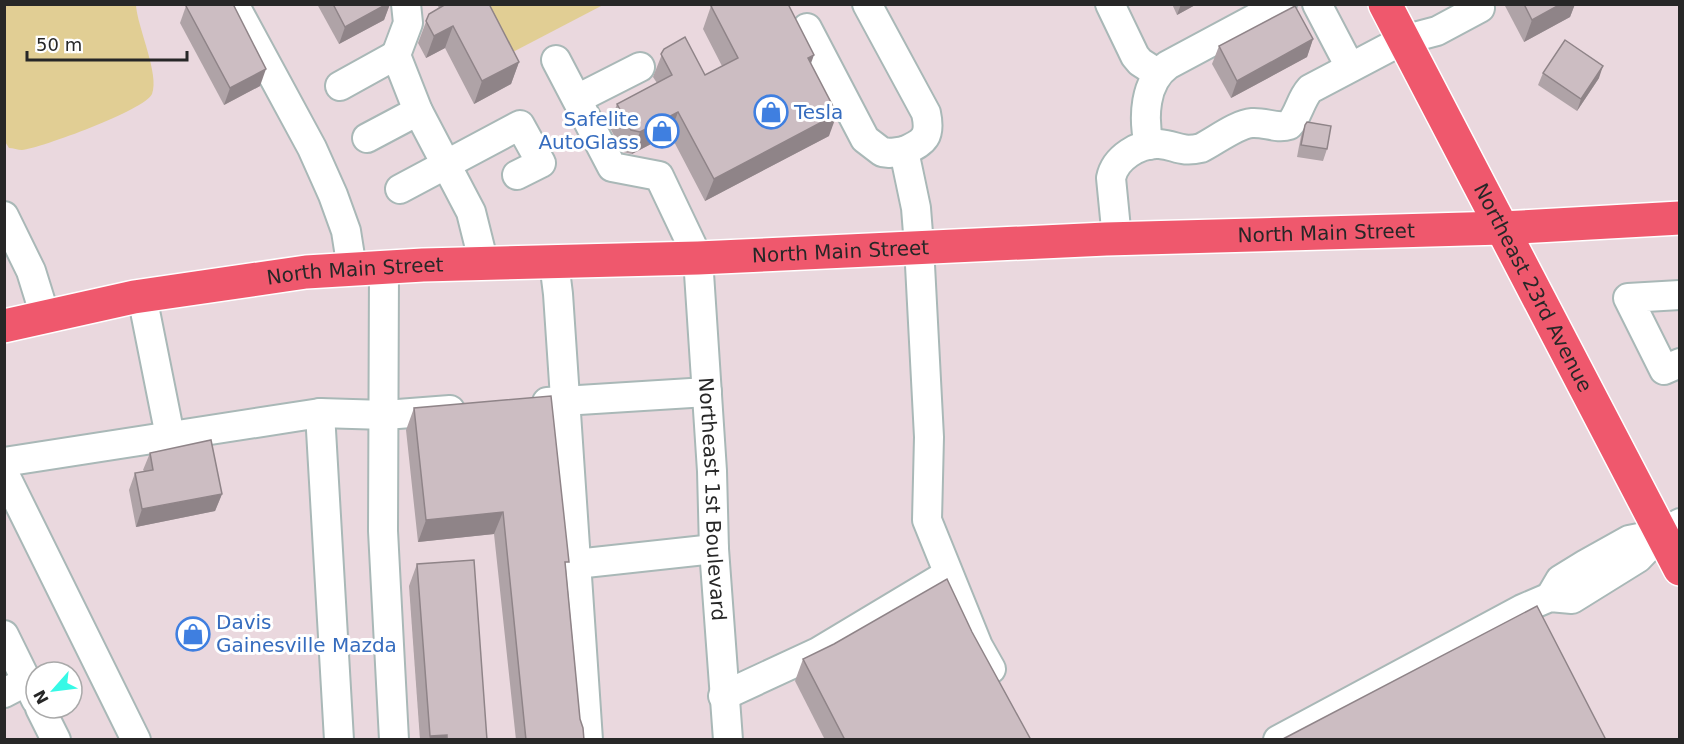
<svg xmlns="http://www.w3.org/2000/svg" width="1684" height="744" font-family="'DejaVu Sans',sans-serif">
<rect width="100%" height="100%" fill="#ead8de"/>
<g fill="#e1ce94">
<path d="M4,5H136C137,26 160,75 152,94C145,110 41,148 22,150C18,150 13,148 9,148L4,140Z"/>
<polygon points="486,5 603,5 511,53"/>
</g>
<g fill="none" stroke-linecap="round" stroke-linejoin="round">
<g stroke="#a9b8b7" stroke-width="32">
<g id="minor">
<polyline points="234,4 312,148 333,195 346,231 352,269"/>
<path d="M867,4L926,113C931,136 925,142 904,151"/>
<polyline points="1110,4 1135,56 1140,62 1157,73"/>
<polyline points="1317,4 1350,67"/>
<polyline points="807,28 865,139 882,152 890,153 904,151 916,208 919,246 929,437 927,520 978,646 991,669"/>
<polyline points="396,55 408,23 406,4"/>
<path id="s1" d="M556,60L612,167L659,176L698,258L712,471L714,549L728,740"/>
<polyline points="340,86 396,55 418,111 471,212 484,264"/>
<polyline points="577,99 640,67"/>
<polyline points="367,138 418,111"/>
<path d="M1149,145C1143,118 1144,82 1168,65L1282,4"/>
<polyline points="400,189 520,125 541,163 517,175"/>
<polyline points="4,216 31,271 45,316"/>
<path d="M1117,239L1111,178C1115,158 1139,143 1159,144C1176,145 1180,153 1201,148C1215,141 1237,124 1252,123C1265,122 1277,129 1289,125C1299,115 1300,100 1310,89L1403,40L1437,31L1480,8L1478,4"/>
<polyline points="554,262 558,294 588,740"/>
<polyline points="384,268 383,531 394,740"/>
<polyline points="1680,295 1628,298 1664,370 1680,363"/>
<polyline points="142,296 170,436"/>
<polyline points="547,402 707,392"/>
<polyline points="320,413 385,415 450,410"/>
<polyline points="4,462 320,413 339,740"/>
<polyline points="4,473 136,740"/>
<polyline points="576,564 714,549"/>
<polyline points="1550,597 1560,580 1586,564 1629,540 1659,534"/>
<polyline points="4,635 36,700"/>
<polyline points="4,693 27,681"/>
<polyline points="723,696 818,652 948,574"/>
<polyline points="40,708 56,740"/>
<polyline points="1278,740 1522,609 1550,597 1572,599 1638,558 1661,534 1680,523"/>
</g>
</g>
<g stroke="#fff" stroke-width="36">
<g id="major">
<path id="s2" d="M1385,4L1680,569"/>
<path id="s3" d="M4,326L134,297L306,272L423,265L698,258L1106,239L1502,228L1680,218"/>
</g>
</g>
<use href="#minor" stroke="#fff" stroke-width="28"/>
<use href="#major" stroke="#ef586d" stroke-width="33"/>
</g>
<g fill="#afa3a7">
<polygon points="317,4 390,4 384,20 339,44"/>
<polygon points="437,4 489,4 519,62 511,84 474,104 445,48 426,58 418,43 429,14 439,8"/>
<polygon points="1172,4 1197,4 1177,15"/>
<polygon points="1504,4 1575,4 1570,17 1524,42"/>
<polygon points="186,6 260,86 224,105 180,23"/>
<polygon points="711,6 811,63 829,136 705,201 670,134 632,154 623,152 609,126 617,104 657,83 653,77 664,49 705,75 722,66 703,29"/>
<polygon points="1313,39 1307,57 1231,98 1212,64 1219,46"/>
<polygon points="1543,73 1599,78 1577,111 1538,85"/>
<polygon points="1305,125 1327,149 1323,161 1297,157 1301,136"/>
<polygon points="414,408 566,569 580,719 584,740 516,740 494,534 418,542 406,430"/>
<polygon points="150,453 222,494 215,511 136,527 129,490 135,473 144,471 143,470"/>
<polygon points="417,564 487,740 420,740 409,586"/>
<polygon points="803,659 1031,740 825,740 795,681"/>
</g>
<g fill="#8f8488">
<polygon points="387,4 390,4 384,20 339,44 345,27"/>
<polygon points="1181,4 1197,4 1177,15"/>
<polygon points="1561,4 1575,4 1570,17 1524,42 1532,20"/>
<polygon points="453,26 445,48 426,58 434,36"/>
<polygon points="1313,39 1307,57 1231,98 1237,81"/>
<polygon points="814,55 806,77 808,58"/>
<polygon points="519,62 511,84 474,104 482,81"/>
<polygon points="1603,66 1599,78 1577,111 1581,99"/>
<polygon points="266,69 260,86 224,105 230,88"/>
<polygon points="678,112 670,134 632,154 640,132"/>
<polygon points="837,114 829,136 705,201 714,179"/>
<polygon points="222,494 215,511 136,527 142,509"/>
<polygon points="503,512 494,534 418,542 426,520"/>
<polygon points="447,735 446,740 429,740 430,736"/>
</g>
<g fill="#ccbdc2" stroke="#8f8488" stroke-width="1.5">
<polygon points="188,4 233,4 266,69 230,88 186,6"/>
<polygon points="333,4 387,4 345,27"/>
<polygon points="446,4 489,4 519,62 482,81 453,26 434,36 426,21 429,14"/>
<polygon points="715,4 788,4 814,55 808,58 837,114 714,179 678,112 640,132 631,130 617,104 672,75 661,54 664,49 685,37 705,75 738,58 711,6"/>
<polygon points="1524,4 1561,4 1532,20"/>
<polygon points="1295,6 1313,39 1237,81 1219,46"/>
<polygon points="1565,40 1603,66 1581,99 1543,73"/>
<polygon points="1307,122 1331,126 1327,149 1301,145 1305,125"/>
<polygon points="551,396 569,562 565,562 580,719 583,728 584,740 526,740 503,512 426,520 414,408"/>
<polygon points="211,440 222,494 142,509 135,473 153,470 150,453"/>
<polygon points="474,560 487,740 447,740 447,735 430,736 417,564"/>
<polygon points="947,579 972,632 1031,740 845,740 803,659 834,644"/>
<polygon points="1537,606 1606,740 1281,740"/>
</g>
<defs>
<g id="shop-ring" transform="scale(1.725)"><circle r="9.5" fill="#fff" stroke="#3f7fe0" stroke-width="1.5"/><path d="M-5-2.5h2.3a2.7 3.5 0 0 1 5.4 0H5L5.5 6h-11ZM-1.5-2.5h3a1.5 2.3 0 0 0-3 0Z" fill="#3f7fe0"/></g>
</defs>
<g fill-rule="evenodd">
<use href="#shop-ring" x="771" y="112"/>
<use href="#shop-ring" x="662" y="131"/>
<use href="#shop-ring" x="193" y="634"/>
</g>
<g text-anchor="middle" stroke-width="6" stroke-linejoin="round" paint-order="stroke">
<g font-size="20" fill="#366cbe" stroke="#fff" text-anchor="start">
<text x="794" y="119">Tesla</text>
<text x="639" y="126" text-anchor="end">Safelite<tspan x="639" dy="23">AutoGlass</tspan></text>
<text x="216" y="629">Davis<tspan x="216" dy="23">Gainesville Mazda</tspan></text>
</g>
<g font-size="20" fill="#272727" stroke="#fff">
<text dy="7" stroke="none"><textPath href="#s3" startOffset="1328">North Main Street</textPath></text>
<text dy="7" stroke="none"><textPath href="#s3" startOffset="842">North Main Street</textPath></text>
<text dy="7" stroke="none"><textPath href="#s3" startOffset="356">North Main Street</textPath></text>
<text dy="7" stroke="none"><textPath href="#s2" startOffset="320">Northeast 23rd Avenue</textPath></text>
<text dy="7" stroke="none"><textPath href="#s1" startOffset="501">Northeast 1st Boulevard</textPath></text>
</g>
</g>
<rect width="1684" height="744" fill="none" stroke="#272727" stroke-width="12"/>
<g transform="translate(54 690) rotate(242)"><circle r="28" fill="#ffffff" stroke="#a9a9a9" stroke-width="1.5"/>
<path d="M0-4.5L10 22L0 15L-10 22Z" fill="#36f9e6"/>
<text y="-9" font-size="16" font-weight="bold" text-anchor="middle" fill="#272727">N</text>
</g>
<path d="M27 51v9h160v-9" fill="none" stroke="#272727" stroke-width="3"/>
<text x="36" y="51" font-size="18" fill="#272727" stroke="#ffffff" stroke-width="4.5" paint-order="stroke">50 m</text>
</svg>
